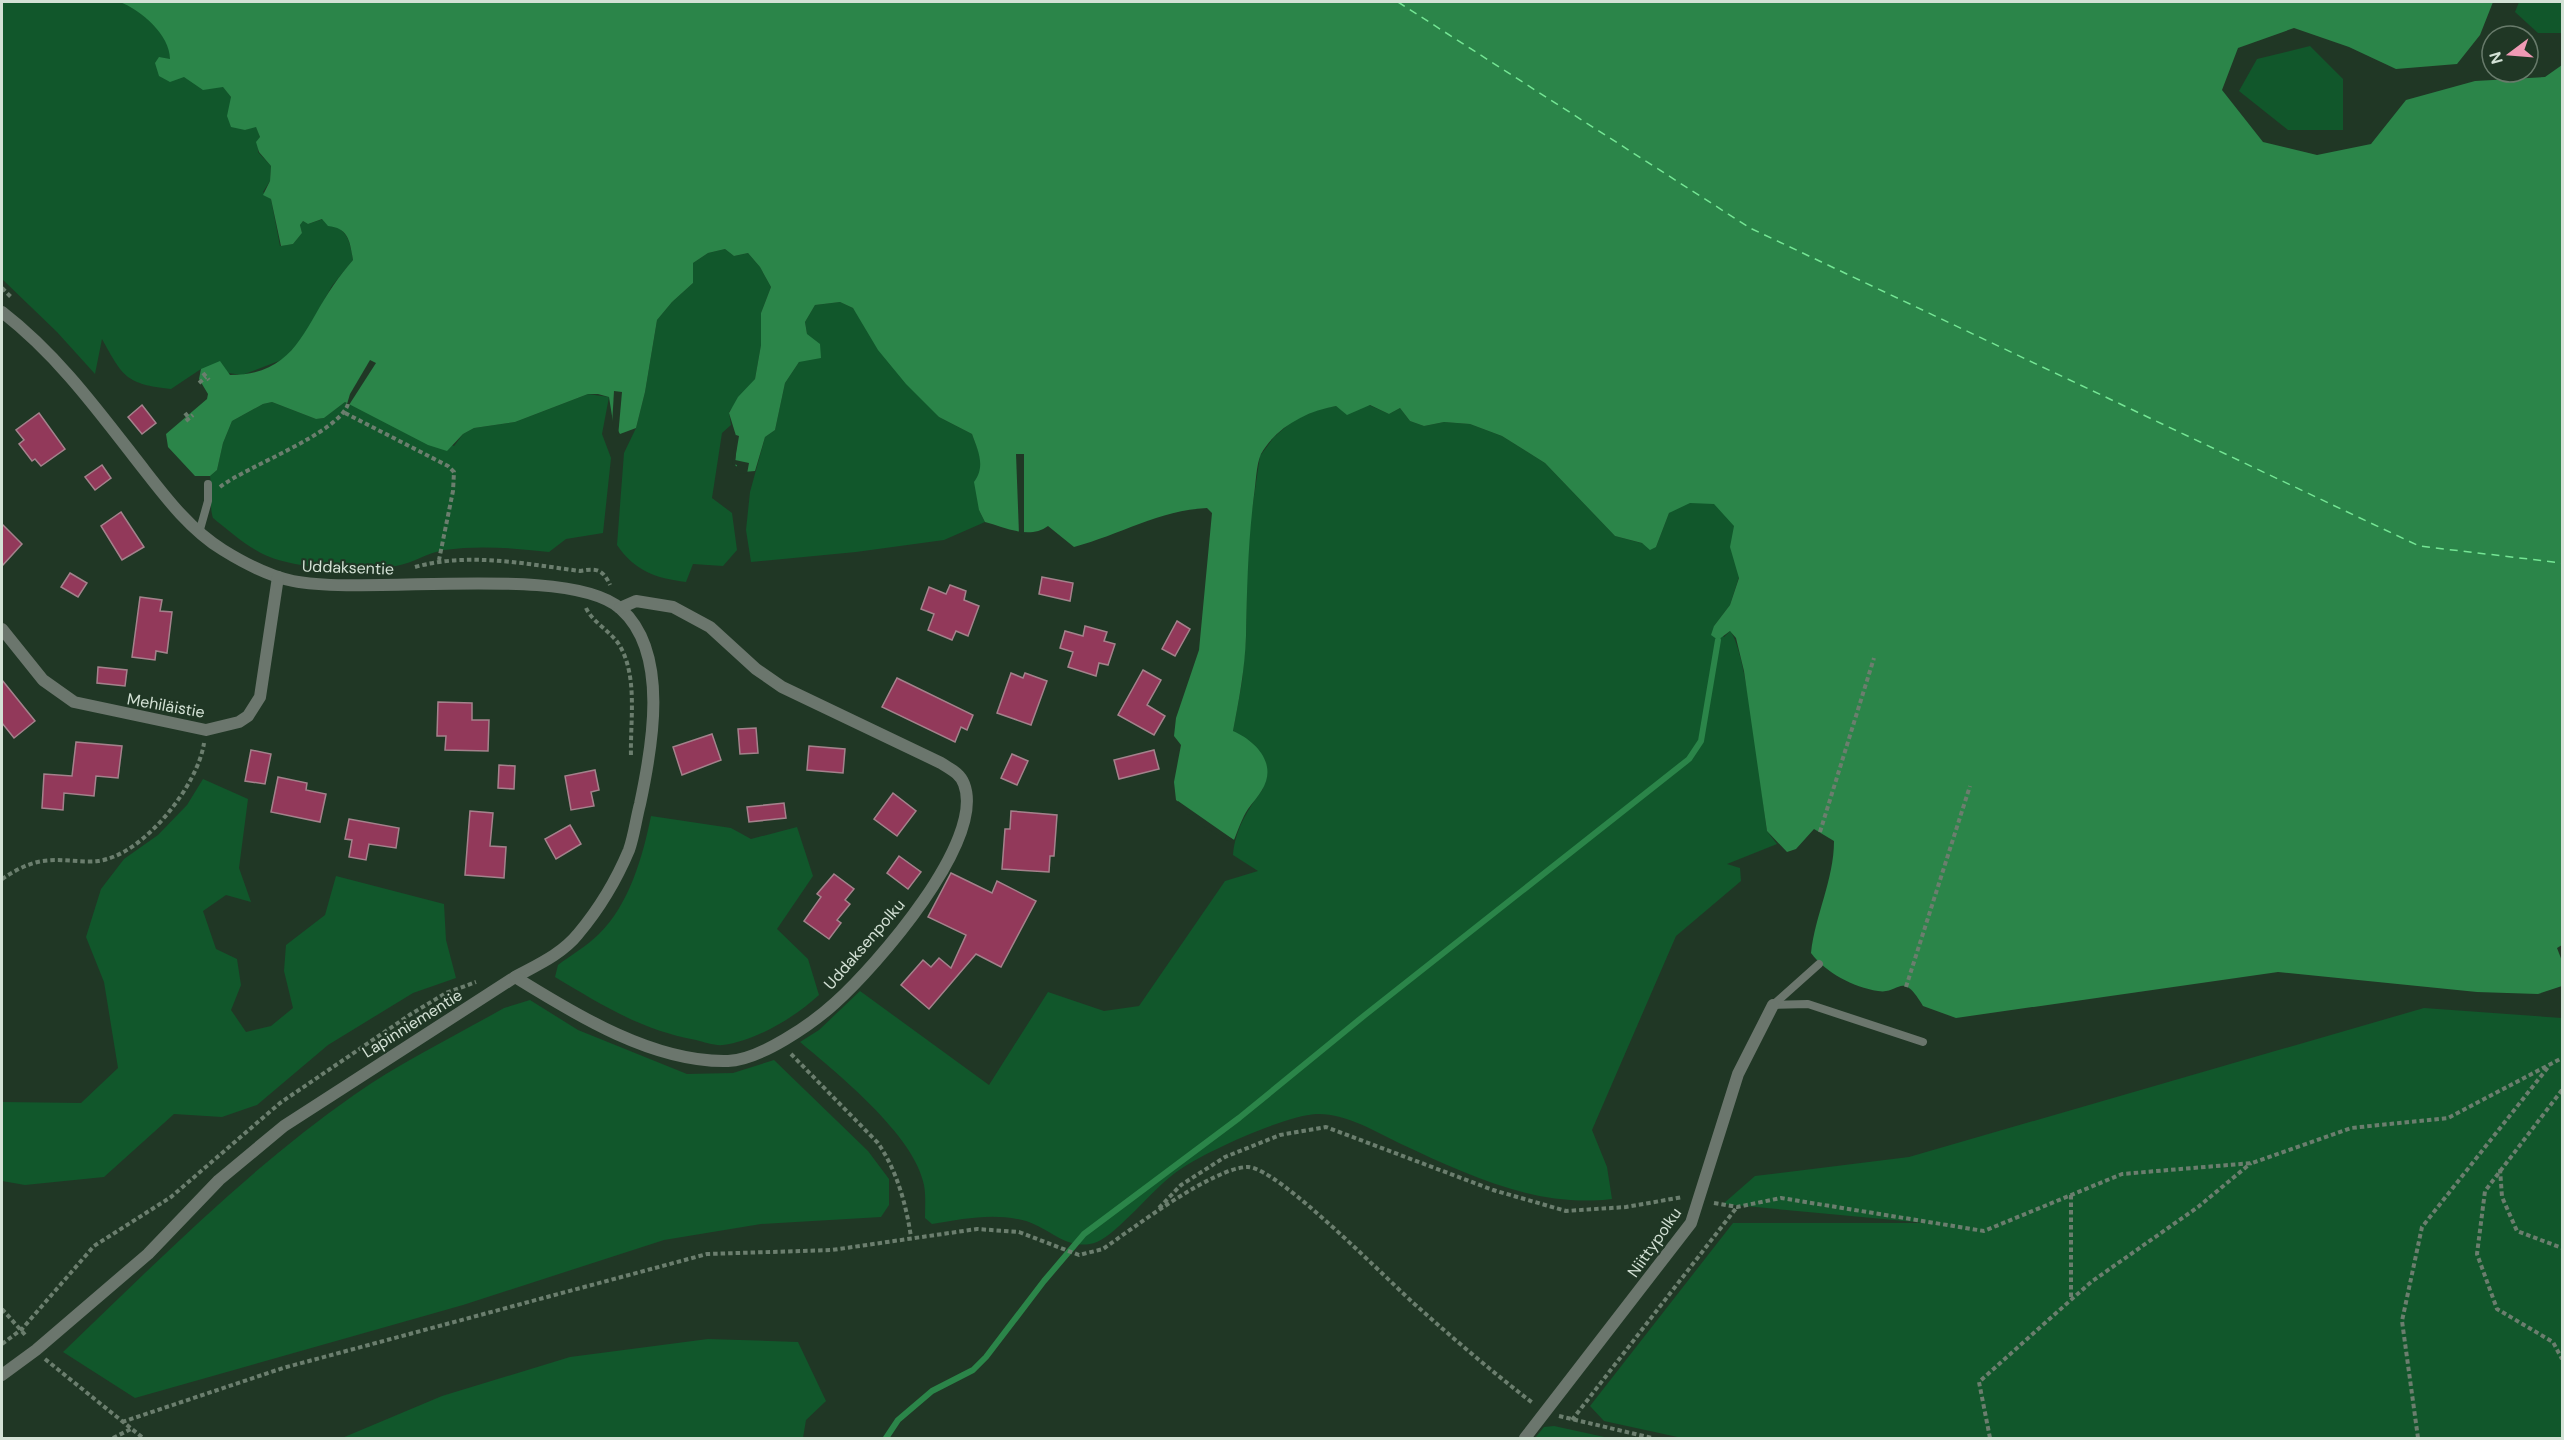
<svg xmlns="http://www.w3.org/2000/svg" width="2564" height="1440" font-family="'DM Sans',sans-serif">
<rect width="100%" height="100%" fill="#203725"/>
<g fill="#11572b">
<path d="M2,2H189L219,81L231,97L245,130L256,126L260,137L258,152L271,166L270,181L263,192L271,199L280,246L293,244L302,233L300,225L303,221L308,224L323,219C346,231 349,234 353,260L332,286L304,336L284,359L242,375L201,369L171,389C126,384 123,377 102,339L95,374L57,332L2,279Z"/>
<polygon points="2519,2 2562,2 2562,33 2538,33 2515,12"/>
<polygon points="2310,46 2343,79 2343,130 2288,130 2239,91 2257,59"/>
<path d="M725,249L734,256L748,253L760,267L771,287L761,313V345L755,379L729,412L731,425L722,433L712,498L732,513L737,550L723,566L693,564L686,582C655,578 635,571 617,545L624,453L636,428L645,392L657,320L672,302L693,283V263L708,253Z"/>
<polygon points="840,302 853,308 939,417 972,434 982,460 979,510 985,522 944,540 856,552 751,562 746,530 750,492 765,437 775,430 785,383 799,362 807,334 805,322 815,305"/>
<path d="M588,394L609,397L602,434L611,458L603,533L566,539L549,552C514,548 479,545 444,550C427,553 413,563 396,566C360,571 298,570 265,555C246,546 229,531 213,518C209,506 212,489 210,476L217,470L223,443L232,421L263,404L272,402L316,419L324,418L345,402L454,446L463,434L474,428L515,422Z"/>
<path d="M1369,405L1389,414L1400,408L1410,421L1424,426L1444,422L1470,424L1502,436L1545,463L1615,536L1656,547L1669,513L1684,501L1742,500L1739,577L1730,605L1714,626L1724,637L1730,631C1747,649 1762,797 1767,831L1777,844L1727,864L1740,868L1741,881L1676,936L1592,1130L1607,1167L1612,1199C1536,1208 1468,1175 1401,1144C1374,1131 1346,1113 1316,1114C1284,1116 1201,1153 1175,1173C1154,1188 1117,1234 1097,1242C1067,1253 1049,1226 1022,1220C991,1213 963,1219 932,1224L925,1218C925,1207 926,1196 924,1185C915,1136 837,1073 800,1042L819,1030L860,991L989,1085L1048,992L1104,1011L1139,1006L1225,881L1258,871L1233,855C1235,829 1248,809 1263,789L1233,731L1242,682L1246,638L1247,543L1260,456L1274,437L1294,420L1320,409L1336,406L1347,414Z"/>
<polygon points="203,779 248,799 239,868 251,902 226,895 203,911 216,949 237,959 241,985 231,1010 246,1032 271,1026 293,1008 284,971 286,945 325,915 336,876 444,904 446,940 456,978 413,993 328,1045 257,1105 222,1117 174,1114 104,1177 25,1185 2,1181 2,1102 81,1103 118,1068 104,982 86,937 101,889 124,859 158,835 187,805"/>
<path d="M651,816L731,828L751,839L797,827L813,876L777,929L808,959L819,995C795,1017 756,1041 723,1045C715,1046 704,1042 696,1040C641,1030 602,1005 555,977L558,965C571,955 587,946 599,934C629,905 643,856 651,816Z"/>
<path d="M530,1000L578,1030L687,1074L733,1073L774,1060L868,1151L889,1179V1205L881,1217L761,1224L664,1240L463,1305L135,1398L63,1352C156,1263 248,1169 354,1095C401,1062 455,1036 504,1008Z"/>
<polygon points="2424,1008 2562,1018 2562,1438 1682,1438 1604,1421 1590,1406 1733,1223 1926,1223 1723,1204 1755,1176 1909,1157"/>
<polygon points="708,1339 798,1342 826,1401 806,1420 803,1438 342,1438 442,1396 570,1357"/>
<polygon points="1554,1426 1609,1438 1535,1438 1544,1427"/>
</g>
<path fill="#2b8549" d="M120,2H2493L2480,35L2457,64L2396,69L2349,47L2294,28L2238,48L2222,90L2263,142L2317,155L2371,144L2406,100L2475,81L2545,77L2562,65V945L2557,948L2562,961V986L2538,994L2477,992L2278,972L1956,1018L1923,1006C1901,969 1900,995 1878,991C1853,987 1826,973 1811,953C1815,915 1834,880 1834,841L1814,829L1796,849L1787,852L1767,831L1744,671L1736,638L1730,631L1718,640L1711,635L1714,626L1730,605L1739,578L1730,547L1734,526L1714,504L1690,503L1669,513L1656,547L1650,550L1642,543L1615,536L1545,463L1502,436L1470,424L1444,422L1424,426L1410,421L1400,408L1389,414L1370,405L1347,415L1336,406C1307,411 1276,427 1261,454C1256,465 1256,483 1254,495C1248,542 1247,588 1246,636C1245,668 1239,700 1233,731C1256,741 1278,764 1262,790C1258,797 1252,803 1248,809C1242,818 1238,830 1234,840L1203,822L1176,800L1174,782L1181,745L1174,736L1176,718L1199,650L1212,513L1207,508C1160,510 1119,535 1074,547L1048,526C1029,540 1005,527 985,522L979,510L974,482C986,466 978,451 972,434L939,417L906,384L878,350L853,308L840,302L815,305L805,322L807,334L820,344L821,358L799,362L785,383L775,430L765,437L755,471L743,472L735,465L737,439L729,413L738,397L755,379L761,345V313L771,287L760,267L748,253L734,256L725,249L708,253L693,263V283L672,302L657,320L645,392L636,428L620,434L613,422L609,397L598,394H588L515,422L474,428L463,434L447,451L428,445L345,402L324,418L316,419L272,402L263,404L232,421L223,443L217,470L210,476H195L168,447L166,434L207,399L208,394L199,379L201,369L220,361L230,375C295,375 303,329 333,286C339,277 346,268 353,260C350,242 349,228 328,226L322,219L308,224L303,221L300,225L302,233L293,244L281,246L271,199L263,195L270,181L271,166L259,152L256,142L260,137L256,127L245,130L231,127L227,116L231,97L223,87L203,90L184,77L170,82L159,76L155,63L159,57L170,59C170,35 141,10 120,2Z"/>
<g fill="#203725">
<polygon points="370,360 376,363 349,405 347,404 350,394"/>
<polygon points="614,391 622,392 618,437 612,425"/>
<polygon points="736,435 739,436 735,460 749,463 747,474 739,473 736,470 737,465 732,464"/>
<polygon points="1016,454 1024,454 1024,536 1019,534"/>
<polygon points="1178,801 1234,840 1232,843 1201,825 1176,804"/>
</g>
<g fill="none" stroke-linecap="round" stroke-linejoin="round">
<polyline stroke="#2b8549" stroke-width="6" points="886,1438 898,1420 932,1391 973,1370 986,1357 1044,1281 1084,1234 1239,1118 1365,1015 1689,759 1701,741 1718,640"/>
<polyline stroke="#74e594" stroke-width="1.5" stroke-dasharray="8 6" stroke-linecap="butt" points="1398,2 1750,228 2419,546 2562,563"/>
</g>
<g fill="#92395a" stroke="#a4828c" stroke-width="1.5">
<polygon points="142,405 156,423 142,434 128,417"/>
<polygon points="39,413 65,449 41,466 35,459 32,461 19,444 24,440 16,430"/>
<polygon points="102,465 111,478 95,490 85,477"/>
<polygon points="121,512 144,547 122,560 101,526"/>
<polygon points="2,524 22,544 2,566"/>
<polygon points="70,573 87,583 78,597 61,587"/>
<polygon points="1042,577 1073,583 1070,601 1039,594"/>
<polygon points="950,585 966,591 964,600 979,606 968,636 956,631 952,640 928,630 934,614 921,609 929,587 946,594"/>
<polygon points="140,597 162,600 160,611 172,612 167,653 156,651 155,660 132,657"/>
<polygon points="1177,621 1190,629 1175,656 1162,649"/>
<polygon points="1085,626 1107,632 1104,641 1115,644 1108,665 1099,663 1096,676 1068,667 1073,652 1060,648 1065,631 1083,636"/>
<polygon points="98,667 127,670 125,686 97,683"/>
<polygon points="1143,670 1161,680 1147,705 1165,716 1154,735 1118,715"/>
<polygon points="1011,673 1023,678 1025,673 1047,681 1031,725 997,713"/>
<polygon points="897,678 973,715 967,730 961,727 955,742 882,707"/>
<polygon points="2,680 35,721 14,738 2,723"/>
<polygon points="438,702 472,703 472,720 489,720 488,751 445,750 446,736 437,736"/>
<polygon points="756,728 758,753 740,754 738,729"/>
<polygon points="712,734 721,760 682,775 673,747"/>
<polygon points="76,742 122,746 118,778 96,776 94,796 64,793 63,810 42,808 44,774 72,776"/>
<polygon points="809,746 845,749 843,773 807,770"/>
<polygon points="251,750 271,754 265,784 245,781"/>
<polygon points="1154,750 1159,769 1119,779 1114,760"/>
<polygon points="1012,754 1028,761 1017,785 1001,778"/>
<polygon points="499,765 515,766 514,789 498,788"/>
<polygon points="595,770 599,790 591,792 594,806 571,810 565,776"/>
<polygon points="278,777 307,783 306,790 326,794 320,822 271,812"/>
<polygon points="893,793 916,811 897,836 874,819"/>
<polygon points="784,803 786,818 749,822 747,807"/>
<polygon points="470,811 493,813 490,846 506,847 504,878 465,875"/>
<polygon points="1011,811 1057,815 1054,856 1050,856 1049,872 1002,869 1005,829 1010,829"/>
<polygon points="349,819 399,828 396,848 369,844 366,860 349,857 352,840 345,839"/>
<polygon points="570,825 581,844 556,859 545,839"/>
<polygon points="899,856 921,872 908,889 887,873"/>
<polygon points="951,873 992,893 997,881 1036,901 1001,967 976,954 929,1009 901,985 923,960 931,967 939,958 951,968 966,935 928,917"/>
<polygon points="834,874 854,889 845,900 850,904 837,920 841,923 829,939 804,921 821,897 817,894"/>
</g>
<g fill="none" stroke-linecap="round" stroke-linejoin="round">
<g stroke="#6b7e6e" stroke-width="4" stroke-dasharray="4.5 3" stroke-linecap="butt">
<polyline points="2,288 12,298"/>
<polyline points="203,373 209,380"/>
<polyline points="199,383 206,377"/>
<polyline points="185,413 189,418"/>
<polyline points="345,413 448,466 454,472 453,491 439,560"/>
<polyline points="186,421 193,415"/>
<path d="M220,487C247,466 339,433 348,404"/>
<path d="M415,567C469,552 526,564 580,571C596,568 603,569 610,585"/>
<path d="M586,608C593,623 611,631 620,646C638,678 630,721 631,756"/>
<polyline points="1820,832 1874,658"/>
<path d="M2,879C14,871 28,863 43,861C61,858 80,863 98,861C144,855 198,785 204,743"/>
<polyline points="1906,987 1970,786"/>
<path d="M791,1054L878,1143C897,1171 906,1204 911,1237"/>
<polyline points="2562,1090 2485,1191 2477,1254 2497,1309 2553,1342 2562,1359"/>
<polyline points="2500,1169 2502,1197 2517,1231 2562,1248"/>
<polyline points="2071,1195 2071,1300"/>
<polyline points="1714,1203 1737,1207 1781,1198 1984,1231 2122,1174 2252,1163 2351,1128 2448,1118 2562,1058"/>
<polyline points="1159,1208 1181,1185 1225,1157 1280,1135 1326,1127 1493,1190 1566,1211 1626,1207 1683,1197"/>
<polyline points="2,1309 27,1337"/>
<polyline points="2,1344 22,1329 94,1246 171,1197 280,1103 411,1014 446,993 476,982"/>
<polyline points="45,1359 143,1438"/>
<polyline points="1559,1416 1652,1438"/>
<polyline points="1572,1420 1737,1207"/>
<path d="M122,1422L283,1368L707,1254L832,1250L977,1229L1019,1232L1079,1255L1103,1249C1133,1228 1214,1167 1248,1167C1279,1168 1390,1283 1419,1308C1456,1341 1495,1374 1534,1404"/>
<polyline points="113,1438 131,1429"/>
<polyline points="1990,1438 1979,1382 2091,1282 2198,1207 2251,1163"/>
<polyline points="2418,1438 2402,1321 2422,1227 2549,1066"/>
</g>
<g stroke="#6b766d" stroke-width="8">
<polyline points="199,533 208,501 208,484"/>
<polyline points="1773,1005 1808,1004 1923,1042"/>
<polyline points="1773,1005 1819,964"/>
</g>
<g stroke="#6b766d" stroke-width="12">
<path d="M2,312C55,353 94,405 135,458C161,491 187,528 223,550C244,563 269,576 293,581C368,596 570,563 621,609C670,653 652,748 640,804C636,819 634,836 629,850C616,881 599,909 578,934C562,954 537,965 515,977L284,1126L219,1180L148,1254L36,1350L2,1375"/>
<polyline points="2,629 43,680 74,702 206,730 239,722 248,716 260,697 278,577"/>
<path d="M515,977C576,1015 654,1063 728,1061C760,1060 812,1024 835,1003C876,966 986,841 964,784C960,773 950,769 941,763L782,687L756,669L710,627L673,607L636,601L620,608"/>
<polyline points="1525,1438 1691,1223 1738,1074 1773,1005"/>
</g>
</g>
<g text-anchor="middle" stroke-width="4.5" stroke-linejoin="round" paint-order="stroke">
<g font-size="16" fill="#d3e1d5" stroke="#203725">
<text transform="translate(348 567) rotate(2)" y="6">Uddaksentie</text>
<text transform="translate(166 705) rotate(10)" y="6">Mehiläistie</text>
<text transform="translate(864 944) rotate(-49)" y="6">Uddaksenpolku</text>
<text transform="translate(412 1023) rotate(-32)" y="6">Lapinniementie</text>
<text transform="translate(1654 1242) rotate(-55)" y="6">Niittypolku</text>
</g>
</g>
<rect width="2564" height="1440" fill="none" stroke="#d3e1d5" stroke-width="6"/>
<g transform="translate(2510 54) rotate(254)"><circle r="28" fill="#203725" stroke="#687b6b" stroke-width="1.5"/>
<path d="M0-4.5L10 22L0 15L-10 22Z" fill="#f09ab5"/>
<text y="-9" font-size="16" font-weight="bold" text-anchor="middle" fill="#d3e1d5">N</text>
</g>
</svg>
